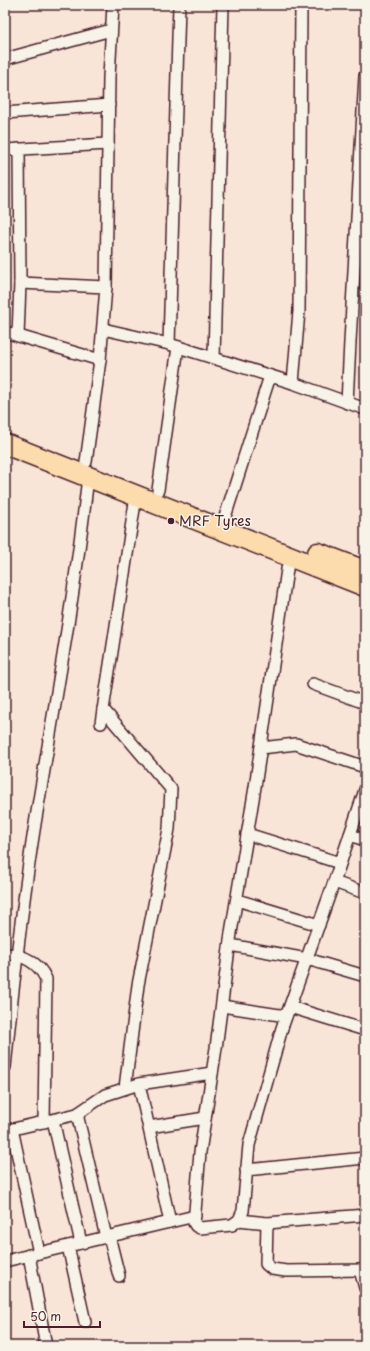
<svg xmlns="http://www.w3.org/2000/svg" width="370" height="1351" font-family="'Playpen Sans',sans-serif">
<rect width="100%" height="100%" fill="#f8e5d7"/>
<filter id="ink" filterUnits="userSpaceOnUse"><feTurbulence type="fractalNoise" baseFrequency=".025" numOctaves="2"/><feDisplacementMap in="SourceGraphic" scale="8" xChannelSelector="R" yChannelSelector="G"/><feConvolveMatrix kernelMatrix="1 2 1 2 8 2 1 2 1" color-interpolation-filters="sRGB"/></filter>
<g filter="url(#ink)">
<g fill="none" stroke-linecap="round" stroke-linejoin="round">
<g stroke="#4a1f2b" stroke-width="14">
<g id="street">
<polyline points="5,59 111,30"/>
<polyline points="5,113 109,105"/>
<polyline points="5,150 108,144"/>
<polyline points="20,283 106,287"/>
<polyline points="103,329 169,344 293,383 365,409"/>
<polyline points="5,332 100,360"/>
<polyline points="18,336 20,283 19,149"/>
<polyline points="169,344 179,5"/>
<polyline points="214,358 223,5"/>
<polyline points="293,383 299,311 301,5"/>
<polyline points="347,403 350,342 365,76"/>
<polyline points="86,462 100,360 106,287 109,77 113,5"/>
<polyline points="158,490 178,347"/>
<polyline points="225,517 270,376"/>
<polyline points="289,556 255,787 231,933 216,1048 200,1152 194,1223 196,1226 200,1228 232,1225 239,1220 243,1211 249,1145 282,1028 334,882 365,790"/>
<polyline points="313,684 365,703"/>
<polyline points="103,709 171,789 169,829 138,985 125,1088"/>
<polyline points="101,723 136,496"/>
<polyline points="261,748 296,744 365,767"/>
<polyline points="247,834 340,863"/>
<polyline points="350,835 365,840"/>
<polyline points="334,882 365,893"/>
<polyline points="237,900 319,925"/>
<polyline points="230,945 307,959 365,976"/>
<path d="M5,954C23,954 39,963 46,979L44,1122"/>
<polyline points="222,1006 286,1016"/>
<polyline points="290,1007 365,1030"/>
<path d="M5,1067C13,986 22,905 35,824C54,709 75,593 88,477"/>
<polyline points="139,1084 170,1222"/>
<polyline points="77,1114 105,1095 139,1084 212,1073"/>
<polyline points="53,1120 81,1243"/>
<polyline points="149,1127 205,1118"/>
<polyline points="12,1129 39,1253"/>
<polyline points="5,1131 77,1114 106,1237"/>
<polyline points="246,1170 365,1158"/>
<polyline points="239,1220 267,1223 365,1215"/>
<polyline points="267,1223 266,1264 272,1269 286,1271 365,1270"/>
<polyline points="109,1236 119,1276"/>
<polyline points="68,1246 85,1322"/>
<polyline points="29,1255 46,1346"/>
<polyline points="5,1261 195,1216"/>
<polyline points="360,1270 365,1288"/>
</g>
</g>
<g stroke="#4a1f2b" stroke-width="23">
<g id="highway">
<polyline points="5,444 365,586"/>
<polyline points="318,553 365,571"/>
</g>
</g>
<use href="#street" stroke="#f7f3e8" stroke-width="11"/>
<use href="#highway" stroke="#fcdcac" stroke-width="20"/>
</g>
</g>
<circle fill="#4a1f2b" stroke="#f7f3e8" stroke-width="1.5" cx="171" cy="521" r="4"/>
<g text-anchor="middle" stroke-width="3" stroke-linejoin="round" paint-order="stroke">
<g font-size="14" fill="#4a1f2b" stroke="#f7f3e8" text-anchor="start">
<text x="179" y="526">MRF Tyres</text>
</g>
</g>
<rect width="370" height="1351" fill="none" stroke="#f7f3e8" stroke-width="20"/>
<rect x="10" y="10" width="350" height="1331" fill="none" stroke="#4a1f2b" stroke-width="1.5" filter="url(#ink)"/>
<path d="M24 1321v6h76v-6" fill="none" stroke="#4a1f2b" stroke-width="2"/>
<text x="30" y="1321" font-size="12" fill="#4a1f2b" stroke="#f7f3e8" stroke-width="3" paint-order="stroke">50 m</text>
</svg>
